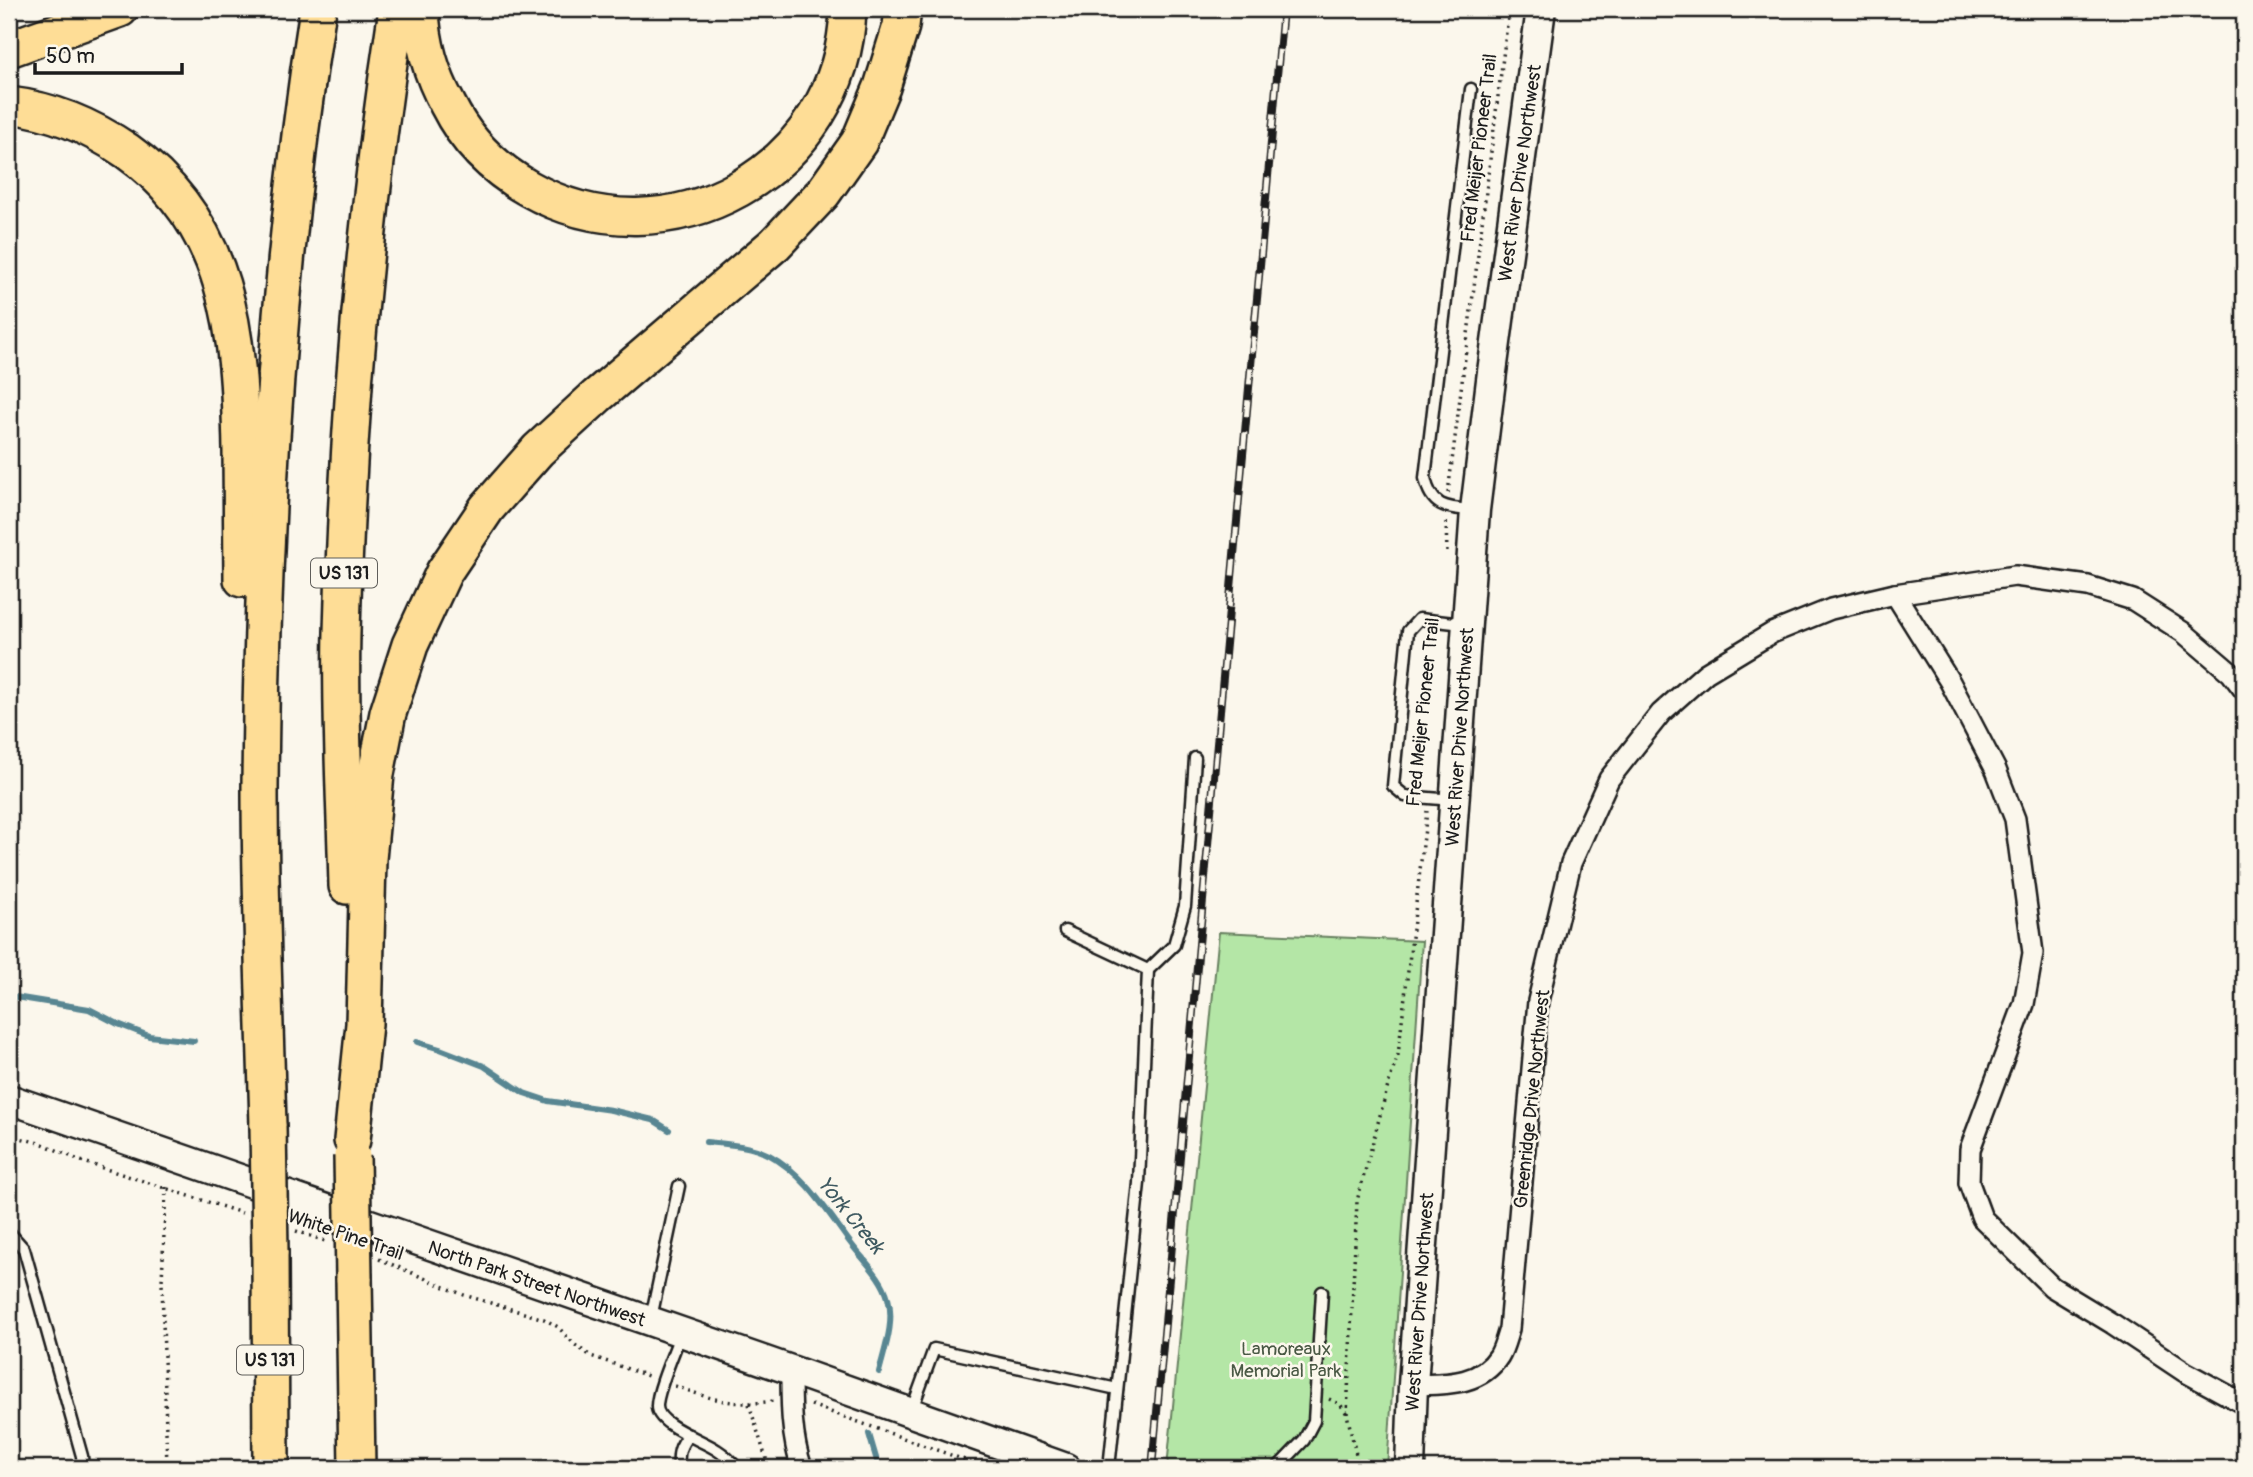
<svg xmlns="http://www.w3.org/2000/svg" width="2253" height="1477" font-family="Pangolin,sans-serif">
<rect width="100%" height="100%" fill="#fbf7ec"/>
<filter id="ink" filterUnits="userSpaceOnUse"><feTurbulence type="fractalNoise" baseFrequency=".0143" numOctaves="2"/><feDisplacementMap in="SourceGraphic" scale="14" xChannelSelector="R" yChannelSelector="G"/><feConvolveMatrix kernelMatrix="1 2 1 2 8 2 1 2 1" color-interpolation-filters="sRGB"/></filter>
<g filter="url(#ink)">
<polygon fill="#b4e6a6" stroke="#688161" stroke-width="2" points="1219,932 1422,941 1387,1468 1167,1468"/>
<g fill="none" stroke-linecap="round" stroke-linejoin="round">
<g stroke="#588692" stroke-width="6">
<polyline points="9,996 89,1009 118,1024 149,1036 194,1041"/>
<polyline points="417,1042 440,1049 484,1066 524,1093 548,1101 611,1110 653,1120 669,1130"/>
<path d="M706,1142C727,1144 750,1145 769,1155C805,1174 828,1213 852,1245C865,1262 882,1277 888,1298C895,1322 885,1348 879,1372"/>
<polyline points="869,1434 879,1468"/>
</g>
<g stroke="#1c1c1c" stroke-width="15">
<g id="lane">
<path d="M1471,89L1425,478C1431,507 1446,508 1471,510"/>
<polyline points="1453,800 1405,796 1393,786 1408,631 1419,619 1463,624"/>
<polyline points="1065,931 1148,970 1139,1183 1109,1468"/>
<polyline points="1148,970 1174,945 1185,906 1195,758"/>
<polyline points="9,1232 24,1249 82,1456 83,1468"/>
<polyline points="651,1318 679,1186"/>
<path d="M681,1333C675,1350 657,1390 657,1406C656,1425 703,1440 717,1450C725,1455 731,1461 737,1468"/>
<polyline points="912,1409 934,1349 1117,1389"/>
<path d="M679,1468C678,1454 679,1446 689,1435"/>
<polyline points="1277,1468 1304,1440 1314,1421 1322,1292"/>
</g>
</g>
<g stroke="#1c1c1c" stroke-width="24">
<g id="street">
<polyline points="1895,594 1950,682 1996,770 2015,819 2033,953 2024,1004 1970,1149 1969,1183 1982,1218 2052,1287 2113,1324 2185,1372 2244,1404"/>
<path d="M791,1370C791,1402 791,1438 802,1468"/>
<path d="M1413,1385C1445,1384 1480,1386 1499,1356C1504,1348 1506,1338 1509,1329L1538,1001L1571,863L1609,779L1661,713L1706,673L1772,633L1831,609L1895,594L2015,576L2088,586L2133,600L2183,632L2231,673L2244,690"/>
</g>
</g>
<g stroke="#1c1c1c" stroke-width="33">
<g id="secondary">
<polyline points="9,1099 791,1370 1066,1468"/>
<polyline points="1410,1468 1413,1385 1475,510 1492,372 1541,9"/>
</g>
</g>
<g stroke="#1c1c1c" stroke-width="40">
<g id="highway">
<path d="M421,9C422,42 432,76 448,105C466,141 493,168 528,188C668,268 843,170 848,9"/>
<polyline points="9,49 120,9"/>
<path d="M9,105C51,110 92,127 127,151C230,224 239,335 241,451C241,494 242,536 242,579"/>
<path d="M347,886C345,802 340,717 342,632C347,423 365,215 397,9"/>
<path d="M268,1126C265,1013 260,901 260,788C262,527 277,267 318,9"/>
<polyline points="352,1140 364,1024 368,859 376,774 388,713 410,645 444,572 487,508 538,450 597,396 775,244 823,193 859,142 882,87 901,26 903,9"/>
<polyline points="270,1252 271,1468"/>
<polyline points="354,1278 357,1468"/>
</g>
</g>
<g stroke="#1c1c1c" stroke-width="3.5" stroke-dasharray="2 5" stroke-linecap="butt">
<polyline points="1448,493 1509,9"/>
<polyline points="1446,522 1447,553"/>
<polyline points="9,1135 43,1144 81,1161 242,1213"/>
<polyline points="166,1187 162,1281 167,1468"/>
<polyline points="296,1231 328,1242"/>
<polyline points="379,1259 464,1295 544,1319 558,1327 575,1345 591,1356 651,1377"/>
<path d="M675,1386C711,1399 734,1407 773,1401"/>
<polyline points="1329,1399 1340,1404 1347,1414 1359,1468"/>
<polyline points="749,1404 769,1468"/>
<polyline points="811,1405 987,1468"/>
<polyline points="1347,1414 1357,1201 1389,1082 1398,1055 1427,811"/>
</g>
<use href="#lane" stroke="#fbf7ec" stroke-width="10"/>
<use href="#street" stroke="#fbf7ec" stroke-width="19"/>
<use href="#secondary" stroke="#fbf7ec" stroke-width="28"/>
<use href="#highway" stroke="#fedd96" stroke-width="35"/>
<g stroke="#1c1c1c" stroke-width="8">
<polyline id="rail" points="1152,1468 1283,9"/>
</g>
<use href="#rail" stroke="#fbf7ec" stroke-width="5" stroke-dasharray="16" stroke-linecap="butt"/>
<g stroke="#1c1c1c" stroke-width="40" stroke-linecap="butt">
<g id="highway-bridge">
<polyline points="268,1126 270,1252"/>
<polyline points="352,1156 354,1278"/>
</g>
</g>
<use href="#highway-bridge" stroke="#fedd96" stroke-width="35"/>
</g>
</g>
<g text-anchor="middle" stroke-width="5" stroke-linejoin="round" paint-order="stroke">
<g fill="#fbf7ec" stroke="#5f5e5a" stroke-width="2">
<rect x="311" y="558.5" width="66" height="29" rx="5"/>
<rect x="237" y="1345.5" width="66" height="29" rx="5"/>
</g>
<g font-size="18" font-weight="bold" fill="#1c1c1c">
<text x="344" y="579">US 131</text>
<text x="270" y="1366">US 131</text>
</g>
<g font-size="19" fill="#1c1c1c" stroke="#fbf7ec">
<text transform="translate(1478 148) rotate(-83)" y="7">Fred Meijer Pioneer Trail</text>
<text transform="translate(1519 173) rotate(-82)" y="7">West River Drive Northwest</text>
<text transform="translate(1422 712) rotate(-84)" y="7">Fred Meijer Pioneer Trail</text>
<text transform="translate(1459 737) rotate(-86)" y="7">West River Drive Northwest</text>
<text transform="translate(1531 1099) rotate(-84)" y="7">Greenridge Drive Northwest</text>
<text transform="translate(346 1234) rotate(19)" y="7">White Pine Trail</text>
<text transform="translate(537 1283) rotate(19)" y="7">North Park Street Northwest</text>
<text transform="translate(1419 1302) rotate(-86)" y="7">West River Drive Northwest</text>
</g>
<g font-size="19" fill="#4a5945" stroke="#fbf7ec">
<text x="1286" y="1355">Lamoreaux<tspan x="1286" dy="22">Memorial Park</tspan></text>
</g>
<g font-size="21" font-style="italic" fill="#3f5a61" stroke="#fbf7ec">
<text transform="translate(851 1215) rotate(51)" y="7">York Creek</text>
</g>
</g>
<rect width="2253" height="1477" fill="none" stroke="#fbf7ec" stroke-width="35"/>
<rect x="18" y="18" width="2218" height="1442" fill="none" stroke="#1c1c1c" stroke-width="2.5" filter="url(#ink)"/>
<path d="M35 63v10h147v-10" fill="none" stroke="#1c1c1c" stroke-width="3.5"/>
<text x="46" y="63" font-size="21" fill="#1c1c1c" stroke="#fbf7ec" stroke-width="5" paint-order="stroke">50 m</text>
</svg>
